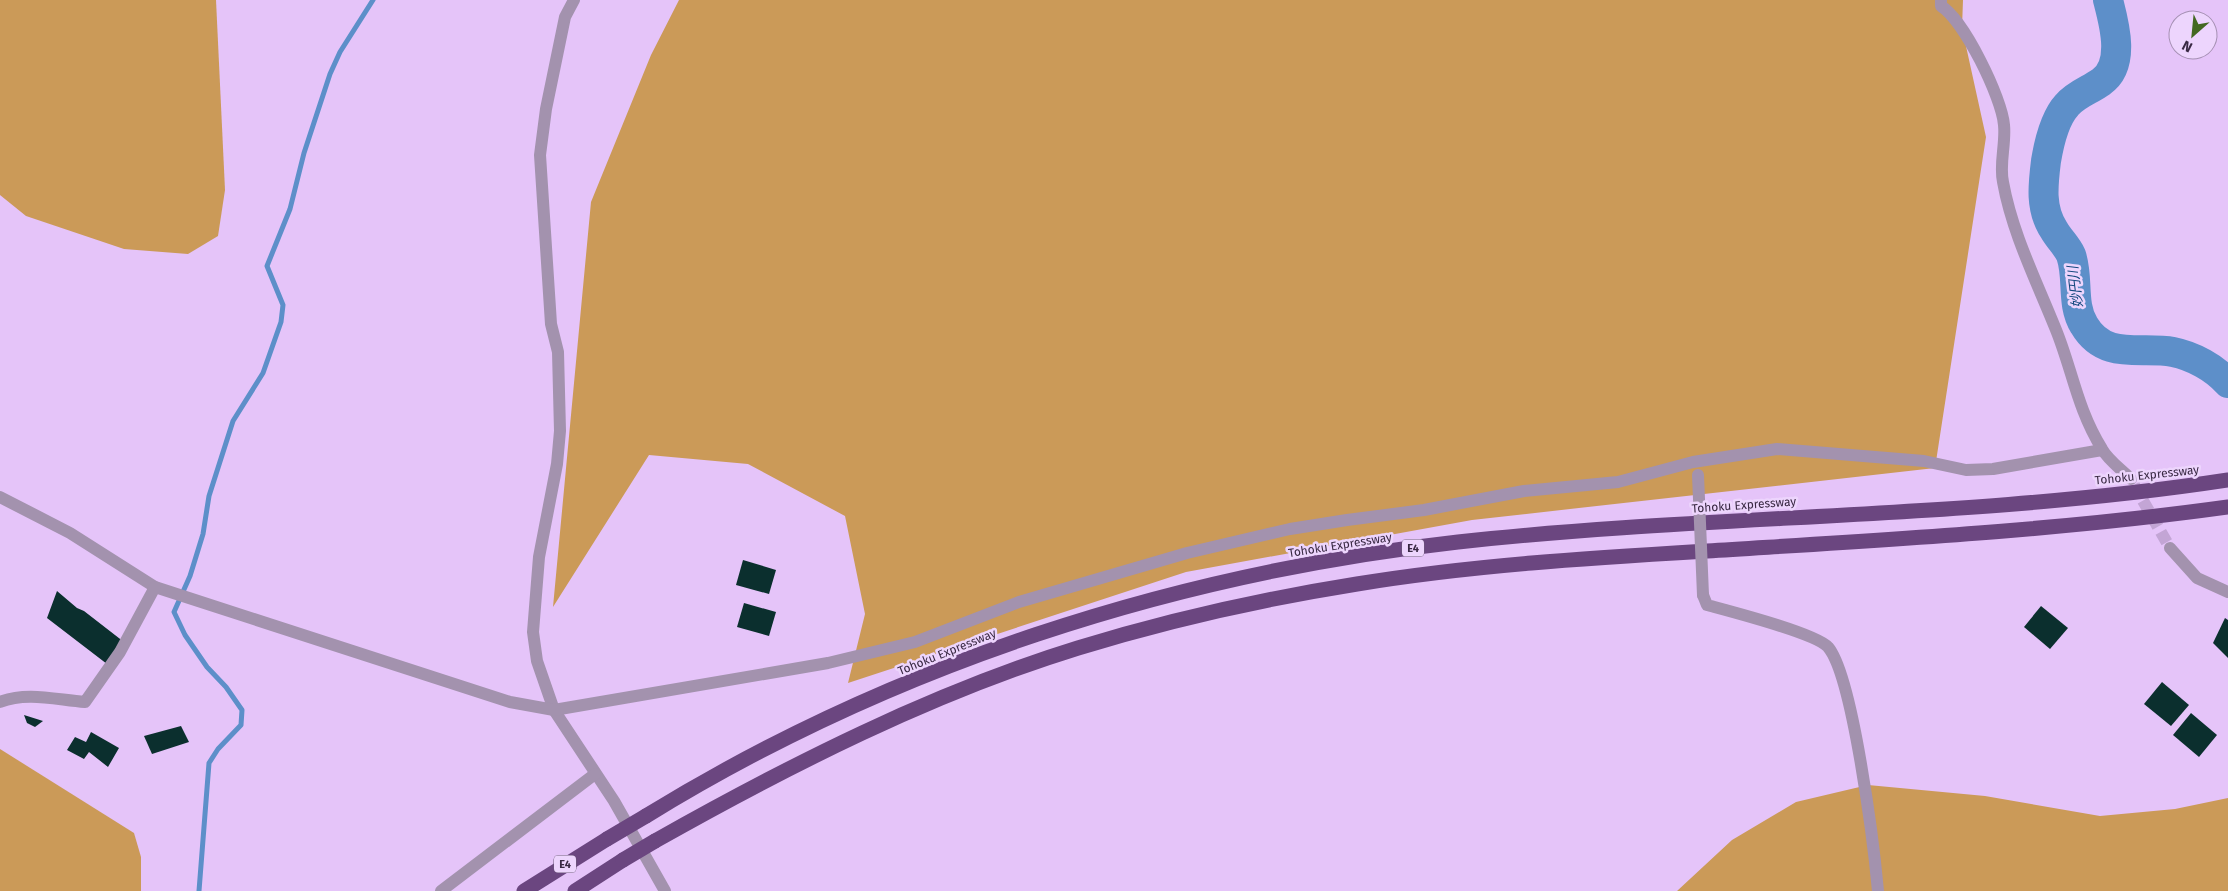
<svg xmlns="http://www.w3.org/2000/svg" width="2228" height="891" font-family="'Fira Sans','Noto Sans JP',sans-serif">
<rect width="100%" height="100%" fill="#e5c4f9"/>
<g fill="#cb9a58">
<polygon points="0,0 216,0 225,190 218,236 188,254 124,249 26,216 0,195"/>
<polygon points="679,0 1963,0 1962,28 1986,137 1935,468 1472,520 1186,572 848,683 865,614 845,516 748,464 649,455 553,607 591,202 651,55"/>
<polygon points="0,749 134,833 141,857 141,891 0,891"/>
<polygon points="1868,785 1985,796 2100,816 2175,809 2228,798 2228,891 1677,891 1732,840 1796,802"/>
</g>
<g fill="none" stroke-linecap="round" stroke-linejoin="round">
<polyline stroke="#5d8fc9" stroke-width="5" points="199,891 209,763 218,749 241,725 242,710 226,687 207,667 185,635 174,612 190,576 203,534 209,496 233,421 263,373 281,322 283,305 267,266 290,209 304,153 330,74 340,52 373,0"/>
<path stroke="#5d8fc9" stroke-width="30" d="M2108,0C2114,23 2126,65 2101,82C2090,90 2076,94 2067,105C2055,118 2049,143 2046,161C2043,185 2040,209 2054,230C2059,239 2067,246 2071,255C2079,278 2071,304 2084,325C2105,361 2141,346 2173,352C2193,356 2215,368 2228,383"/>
</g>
<g fill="#0b2f2e">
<polygon points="743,560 776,570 769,594 736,585"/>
<polygon points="57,591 77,608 84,611 124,642 107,664 47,618"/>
<polygon points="744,603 776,612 769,636 737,627"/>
<polygon points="2041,606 2068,628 2050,649 2024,627"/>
<polygon points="2225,618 2228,620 2228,658 2213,643"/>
<polygon points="2162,682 2189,705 2171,726 2144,704"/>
<polygon points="2191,713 2217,735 2199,757 2173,735"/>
<polygon points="24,715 43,721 35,727 27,723"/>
<polygon points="181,726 189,742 152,754 144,736"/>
<polygon points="91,732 119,748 108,767 89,752 84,759 67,750 75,737 86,742"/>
</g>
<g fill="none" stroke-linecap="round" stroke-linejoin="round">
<polyline stroke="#c3a5d5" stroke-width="12" stroke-dasharray="12 6" stroke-linecap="butt" points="2134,485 2170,548"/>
<g stroke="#a392ae" stroke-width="12">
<polyline points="574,0 565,17 546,109 540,155 551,324 558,352 560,431 557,464 539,557 533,632 537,661 554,710 614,801 665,891"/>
<path d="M1941,0V6C1964,20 2002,98 2004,125C2006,144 1999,164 2003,182C2012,232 2035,278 2054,325C2072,367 2076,407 2102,449C2108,460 2121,469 2131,479"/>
<polyline points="0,497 70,533 155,587 510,702 554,710 828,663 915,642 1019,602 1187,553 1290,529 1347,520 1424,510 1524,491 1618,482 1693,462 1777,449 1924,461 1966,470 1993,469 2102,450"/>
<polyline points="2170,548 2197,578 2228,592"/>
<path d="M1703,595L1707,605C1729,611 1815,633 1828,647C1853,676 1874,847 1878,891"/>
<path d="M0,702C27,691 57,700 85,702L120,652L155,587"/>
<polyline points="441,891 595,774"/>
</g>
<g stroke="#6b4680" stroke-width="15">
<path d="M646,816C891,665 1172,574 1458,542C1714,514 1973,519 2228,480"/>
<path d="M655,841C788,766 932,693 1078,648C1169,620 1263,599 1357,584C1473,565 1590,558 1707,551C1881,540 2055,531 2228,507"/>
<polyline points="524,891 607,839"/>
<polyline points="575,891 623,860"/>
</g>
<polyline stroke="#a392ae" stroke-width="12" points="1698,475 1703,595"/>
<g stroke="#6b4680" stroke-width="15">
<polyline points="607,839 646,816"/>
<polyline points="623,860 655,841"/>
</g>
</g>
<g text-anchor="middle" stroke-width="5" stroke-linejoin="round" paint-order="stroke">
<g fill="#edd5fd" stroke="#6f5d7b" stroke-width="1">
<rect x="1402" y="539.5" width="22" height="17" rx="4"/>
<rect x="554" y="855.5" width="22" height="17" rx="4"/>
</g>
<g font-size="11" font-weight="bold" fill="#392943">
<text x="1413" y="552">E4</text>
<text x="565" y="868">E4</text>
</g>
<g font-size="12" fill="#392943" stroke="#edd5fd">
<text transform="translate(2147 475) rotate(-6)" y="4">Tohoku Expressway</text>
<text transform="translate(1744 505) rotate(-4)" y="4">Tohoku Expressway</text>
<text transform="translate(1340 545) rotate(-9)" y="4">Tohoku Expressway</text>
<text transform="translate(947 652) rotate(-22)" y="4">Tohoku Expressway</text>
</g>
<g font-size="14" font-style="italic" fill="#13487e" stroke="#edd5fd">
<text transform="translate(2075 287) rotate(-97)" y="5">妙円川</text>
</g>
</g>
<g transform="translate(2193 35) rotate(207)"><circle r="24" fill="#edd5fd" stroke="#a590b3"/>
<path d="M0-4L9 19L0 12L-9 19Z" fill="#436821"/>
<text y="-8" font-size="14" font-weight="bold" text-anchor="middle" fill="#392943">N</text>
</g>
</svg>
